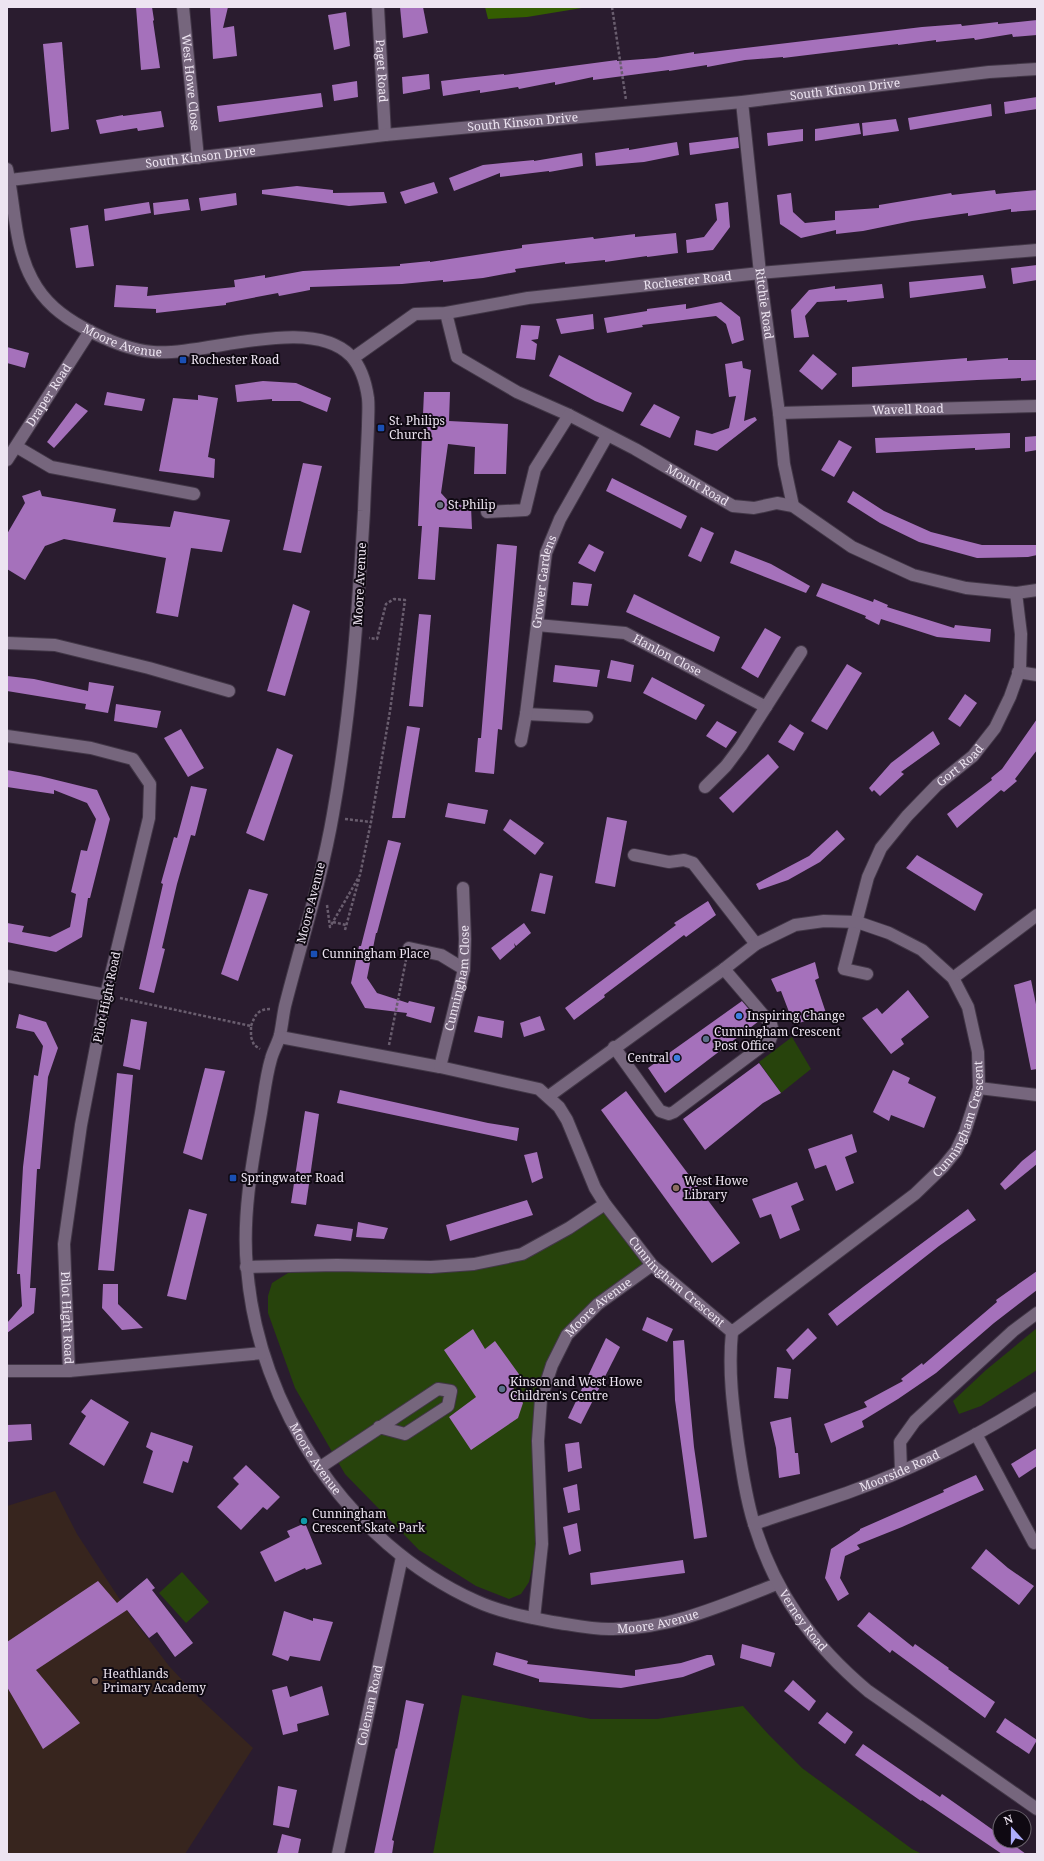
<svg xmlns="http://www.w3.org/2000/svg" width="1044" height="1861" font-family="'Noto Serif',serif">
<rect width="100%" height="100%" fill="#2a1c2f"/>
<polygon fill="#37251e" points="55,1491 77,1534 130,1615 169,1666 197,1696 253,1748 185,1854 7,1854 7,1506"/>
<g fill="#27430c">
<polygon points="792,1037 811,1069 781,1093 759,1062"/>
<polygon points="605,1204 652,1265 567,1335 541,1399 540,1498 536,1551 529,1582 521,1594 509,1599 476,1586 419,1550 345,1474 295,1388 268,1313 268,1296 272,1283 288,1273 337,1265 395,1265 522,1254"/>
<polygon points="1037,1328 1037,1370 981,1406 959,1414 953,1401 986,1370"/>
<polygon points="182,1572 209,1602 186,1623 159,1593"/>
<polygon points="462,1695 591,1719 657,1719 743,1706 769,1735 802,1768 912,1849 922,1854 433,1854"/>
</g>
<polygon fill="#345d01" points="485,7 588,7 527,17 488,19"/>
<g fill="#a571bb">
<polygon points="136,7 152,7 154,20 153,21 160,68 141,70"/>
<polygon points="210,7 228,7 223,28 234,26 237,56 213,59"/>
<polygon points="400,7 423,7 428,33 403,38"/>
<polygon points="346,12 350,46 334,50 328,15"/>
<polygon points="1037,20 1037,35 1013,37 1012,34 975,40 974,38 936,42 936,40 898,45 898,44 783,58 783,57 745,60 707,67 707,65 669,71 669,70 593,80 593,77 555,85 555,82 519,89 518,87 480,93 480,90 443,96 441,81 466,78 504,74 504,75 617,60 617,61 656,58 694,52 694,54 922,27 961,24 962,26 998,22 998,24"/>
<polygon points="62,42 69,129 51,132 43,44"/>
<polygon points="429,74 430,89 403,94 402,77"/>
<polygon points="357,81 358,97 334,101 332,85"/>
<polygon points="321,93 323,107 219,122 217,106"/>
<polygon points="1037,97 1037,109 1005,114 1004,102"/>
<polygon points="991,104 992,116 910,130 908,118"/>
<polygon points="161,111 164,127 138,131 137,128 100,134 96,120 123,115 123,116"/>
<polygon points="896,119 899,131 863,136 862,123"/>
<polygon points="859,123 861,134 815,141 815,129"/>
<polygon points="803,129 803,141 768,146 767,133"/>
<polygon points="738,137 739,148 690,155 689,143"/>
<polygon points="677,142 679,155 644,162 596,166 595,153 629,148 629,150"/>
<polygon points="582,153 583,166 549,172 549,171 500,177 500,173 454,191 449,178 483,165 534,160 534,161"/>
<polygon points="434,182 438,193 405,204 400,192"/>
<polygon points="297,186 333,190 333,193 384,192 387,203 349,206 262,194 262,190"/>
<polygon points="995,190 996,194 1037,190 1037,210 1011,212 1011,209 968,216 968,213 912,221 863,231 836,234 836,230 801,238 780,224 777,195 791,193 793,212 805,223 835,220 835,211 879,208 879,205 951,193 952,195"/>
<polygon points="236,193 237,205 201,211 199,198"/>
<polygon points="188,199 190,210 154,215 153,203"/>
<polygon points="149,202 151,213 105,221 104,209"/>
<polygon points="728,202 730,227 713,250 687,253 686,240 704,237 717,220 715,204"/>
<polygon points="88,225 94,266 76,268 70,228"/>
<polygon points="676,233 678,253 647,257 647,256 605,262 605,260 565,264 565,262 515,269 516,272 483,278 443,282 443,280 402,284 310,287 310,290 279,296 278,293 226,303 226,305 156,313 156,309 114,307 116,285 148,287 147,296 235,287 234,280 265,275 265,278 303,271 400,266 400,264 430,261 430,262 522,248 522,245 593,237 594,239 635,234 635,237"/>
<polygon points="1037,265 1037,280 1013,284 1011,268"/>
<polygon points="983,275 986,288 910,298 909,282"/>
<polygon points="882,284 884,298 847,302 847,300 817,302 805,316 809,337 794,338 791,310 809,290 835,286 835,289"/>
<polygon points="721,302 740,317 744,340 732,344 726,324 716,316 642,325 643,327 607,333 604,318 647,311 647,309 686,304 686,309"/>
<polygon points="593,314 594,329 561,334 556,319"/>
<polygon points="521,325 540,326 538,339 531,340 537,344 535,360 516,358"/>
<polygon points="7,347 29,353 25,368 7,363"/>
<polygon points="813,354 837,374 822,390 799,371"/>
<polygon points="559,355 632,393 623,412 595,401 549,376"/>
<polygon points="967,358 967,361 1008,358 1008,360 1037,360 1037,380 1021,381 1021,378 977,380 852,387 852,367"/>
<polygon points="742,361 743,368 751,370 744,421 755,417 757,420 717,451 694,445 696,430 712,434 729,428 736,396 729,397 725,364"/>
<polygon points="263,381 296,383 331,398 327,412 300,401 272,401 272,399 237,402 235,385"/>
<polygon points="107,392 145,399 142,411 104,405"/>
<polygon points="424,392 450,392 449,421 508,424 506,474 474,474 475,447 448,444 441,493 451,504 471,506 472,529 439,527 435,580 418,579 422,526 418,526"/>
<polygon points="198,395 218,398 208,457 215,459 214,478 159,471 173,398 198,400"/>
<polygon points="76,403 88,411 54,448 47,442"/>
<polygon points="654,404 680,417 670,438 640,425"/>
<polygon points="1010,433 1010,448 975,450 975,448 876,453 875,438"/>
<polygon points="1037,436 1037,450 1025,452 1025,437"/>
<polygon points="839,440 852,447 834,477 821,470"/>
<polygon points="303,463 322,466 301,553 283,550"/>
<polygon points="612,478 687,516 681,529 606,491"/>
<polygon points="40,490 42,496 116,509 113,522 170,527 174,511 230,520 222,552 191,548 178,617 156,613 166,558 64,539 45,546 25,580 7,569 7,534 25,503 22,496"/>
<polygon points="853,491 884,511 931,532 982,545 1037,545 1037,555 1028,557 977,558 919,542 880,523 847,502"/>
<polygon points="701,527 714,533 701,562 688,556"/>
<polygon points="497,544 517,546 502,730 498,729 494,774 475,772 478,738 481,738"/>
<polygon points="589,544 604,552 595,572 578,563"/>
<polygon points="735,550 771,564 810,586 806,593 730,563"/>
<polygon points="573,582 592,584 588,606 571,605"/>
<polygon points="822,583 873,602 874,599 888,605 887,607 954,628 955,625 991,629 990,642 937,637 881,619 879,625 865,618 866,616 816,596"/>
<polygon points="634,594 720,637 714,652 626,612"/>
<polygon points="293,604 310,611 285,696 267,691"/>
<polygon points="419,614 431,615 423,707 409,706"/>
<polygon points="765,628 781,637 758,678 741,668"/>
<polygon points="611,660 634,665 631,682 607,678"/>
<polygon points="847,664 862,673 827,730 811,721"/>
<polygon points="555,665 600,670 597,687 553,682"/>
<polygon points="7,676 34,679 88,691 89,682 114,686 108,713 85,709 86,704 7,691"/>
<polygon points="652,677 705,705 696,720 643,693"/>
<polygon points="965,694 977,703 960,727 948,719"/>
<polygon points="116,704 161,711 157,728 114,721"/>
<polygon points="1037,719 1037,750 1015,779 1017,781 1004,792 1001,790 957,828 947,814 992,780 991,778 1002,769"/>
<polygon points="717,721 737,732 726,748 706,736"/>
<polygon points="790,724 804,733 794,751 778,742"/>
<polygon points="407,726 420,728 405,818 392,818"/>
<polygon points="181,729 204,768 188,777 164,738"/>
<polygon points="933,731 940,744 901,772 904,774 880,796 874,790 872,792 869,788 891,763"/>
<polygon points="277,748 293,755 264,841 246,833"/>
<polygon points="768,754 779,767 733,813 719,798"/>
<polygon points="7,770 40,776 97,790 110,819 90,898 88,898 82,937 56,952 7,942 7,923 24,926 22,932 50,937 70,927 76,894 71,892 81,850 87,851 96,819 87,803 54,790 54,794 7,787"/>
<polygon points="191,786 207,789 195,836 191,835 177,884 162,948 165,949 154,993 139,989 163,884 161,883 174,837 177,838"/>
<polygon points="448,803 488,810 485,824 445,817"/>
<polygon points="607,817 627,821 615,887 595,883"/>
<polygon points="510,819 544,843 535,855 503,830"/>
<polygon points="837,830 845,839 820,862 788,880 759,890 756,884 809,856"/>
<polygon points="388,840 401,843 377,933 376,933 367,978 377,993 408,1003 409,1001 435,1007 431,1023 406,1016 407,1013 365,1008 351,983 359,946 361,946"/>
<polygon points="917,855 983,894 975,911 906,868"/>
<polygon points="540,873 553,876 545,914 531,911"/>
<polygon points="249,889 268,894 238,981 221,974"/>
<polygon points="708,901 716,915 686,937 684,935 604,995 605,997 574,1020 565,1008 676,925 674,923"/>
<polygon points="524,923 531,933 516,946 514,943 515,947 500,960 491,948"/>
<polygon points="815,962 819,978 815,980 826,1013 794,1025 781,991 777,992 771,979"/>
<polygon points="1031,980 1037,1009 1037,1069 1031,1070 1014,985"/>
<polygon points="908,990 929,1017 901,1039 904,1044 891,1054 862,1018 877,1008 882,1014"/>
<polygon points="742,1001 759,1021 665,1093 648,1068"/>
<polygon points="19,1014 46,1022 58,1048 48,1077 40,1169 37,1169 30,1288 36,1288 34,1313 7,1333 7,1323 22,1306 20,1274 17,1274 23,1167 34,1075 38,1076 43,1046 34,1032 16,1028"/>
<polygon points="478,1016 504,1021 502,1038 474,1032"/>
<polygon points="540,1016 545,1030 524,1037 520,1023"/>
<polygon points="131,1019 147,1022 140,1070 123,1066"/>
<polygon points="759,1063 781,1093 763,1103 705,1150 683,1119"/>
<polygon points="205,1068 225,1071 202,1160 183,1153"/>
<polygon points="893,1070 910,1078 908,1083 936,1097 924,1128 891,1115 889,1121 873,1112"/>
<polygon points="117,1073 133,1075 114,1271 98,1270"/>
<polygon points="340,1090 488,1123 519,1128 517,1141 337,1103"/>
<polygon points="626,1091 740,1243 712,1263 601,1110"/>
<polygon points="305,1111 319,1114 306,1205 291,1203"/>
<polygon points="852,1134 857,1152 845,1157 854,1183 836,1191 826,1165 815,1169 808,1149"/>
<polygon points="1037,1149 1037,1164 1005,1190 1000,1184 1022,1161"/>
<polygon points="537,1152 543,1178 532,1183 524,1155"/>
<polygon points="797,1182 804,1200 791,1206 800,1230 780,1239 771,1214 760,1218 752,1199"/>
<polygon points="527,1200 533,1215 450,1241 446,1225"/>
<polygon points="189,1209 207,1214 186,1300 167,1296"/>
<polygon points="968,1209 976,1220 939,1246 837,1326 828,1314 863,1287"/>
<polygon points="358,1222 388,1228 384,1239 356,1237"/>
<polygon points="317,1224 353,1229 351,1241 314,1236"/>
<polygon points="1037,1271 1037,1290 994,1323 936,1373 898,1399 862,1421 864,1427 831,1443 824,1424 867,1407 864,1402 903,1381 901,1379 922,1363 923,1365 997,1302 996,1300"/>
<polygon points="103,1284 118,1284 118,1304 143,1328 122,1330 102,1308"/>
<polygon points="647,1317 673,1329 667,1342 642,1330"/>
<polygon points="808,1328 817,1338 793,1360 786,1350"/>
<polygon points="473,1329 485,1349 495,1341 521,1377 512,1386 523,1403 518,1418 471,1450 449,1417 476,1397 444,1350"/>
<polygon points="606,1338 620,1347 581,1424 568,1418"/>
<polygon points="684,1340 694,1447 707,1537 694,1539 675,1400 673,1341"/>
<polygon points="777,1367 791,1369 788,1399 774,1398"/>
<polygon points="91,1399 129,1422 104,1466 69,1444 86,1416 81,1412"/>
<polygon points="791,1417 795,1453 798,1453 800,1474 779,1478 776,1448 770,1422"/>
<polygon points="31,1424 32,1440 7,1442 7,1425"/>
<polygon points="151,1432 193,1446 188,1463 183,1461 173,1493 143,1483 153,1451 146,1447"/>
<polygon points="579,1442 582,1468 568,1472 565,1444"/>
<polygon points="1037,1448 1037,1466 1019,1478 1011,1464"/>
<polygon points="246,1465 280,1497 267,1510 263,1507 241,1530 217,1507 239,1484 233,1478"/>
<polygon points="976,1475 984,1490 902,1527 857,1545 860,1549 845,1556 840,1578 849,1594 838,1601 825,1578 831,1549 860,1530 860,1529 944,1492 943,1490"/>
<polygon points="577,1484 580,1510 568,1513 563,1488"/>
<polygon points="305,1523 322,1564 306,1570 305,1568 275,1582 260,1552 290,1537 287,1531"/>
<polygon points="577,1523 581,1551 569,1555 563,1527"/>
<polygon points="986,1549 1008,1568 1034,1586 1019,1605 971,1568"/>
<polygon points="683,1560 685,1573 591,1585 590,1573"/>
<polygon points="147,1578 155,1588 152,1590 193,1643 175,1657 157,1632 149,1638 127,1610 36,1670 80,1723 43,1749 7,1687 7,1642 98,1581 117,1603"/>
<polygon points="284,1611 313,1621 313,1618 333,1622 320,1661 290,1656 288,1661 272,1655"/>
<polygon points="869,1612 913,1647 915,1644 949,1668 948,1669 995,1702 985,1718 892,1650 890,1653 857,1626"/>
<polygon points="742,1644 775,1653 771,1667 740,1658"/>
<polygon points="496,1652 528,1661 527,1664 635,1676 635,1670 681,1663 707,1655 712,1655 715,1665 683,1677 621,1688 539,1682 539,1679 493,1665"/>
<polygon points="793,1680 816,1701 809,1711 784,1691"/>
<polygon points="287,1686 290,1697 322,1686 329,1715 297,1724 298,1731 283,1735 272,1690"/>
<polygon points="406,1700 424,1704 392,1840 394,1841 392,1854 374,1854 396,1748 397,1749"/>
<polygon points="827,1712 853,1732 845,1744 818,1723"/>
<polygon points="1005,1718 1037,1740 1029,1754 996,1732"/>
<polygon points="863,1744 940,1797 942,1794 979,1820 1000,1835 1000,1841 1008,1841 1026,1854 1002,1854 922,1800 921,1801 855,1755"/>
<polygon points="278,1786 297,1790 289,1828 273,1825"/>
<polygon points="282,1834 301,1839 298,1854 277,1854"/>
</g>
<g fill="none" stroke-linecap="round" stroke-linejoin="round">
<g stroke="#423747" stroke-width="14">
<g id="minor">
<path id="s1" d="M183,7L198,158"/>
<path id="s2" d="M378,7L385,135"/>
<path id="s3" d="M742,102L760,273L779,413L784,464L793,506"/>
<path id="s4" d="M7,169C15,205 14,246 32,279C44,302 62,316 84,328C106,340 129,350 153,352C207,356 310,314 351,356C361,367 366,384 368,398C369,407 368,417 368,426C367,454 365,482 364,511C358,612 351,713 333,814C322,878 301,943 285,1006C283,1015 282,1026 280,1035C278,1043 273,1051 271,1059C266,1076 264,1095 261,1113C252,1163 242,1217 247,1268C258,1408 348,1543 476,1601C500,1612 527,1617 553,1622C573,1625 594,1630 613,1629C671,1629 725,1604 777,1584"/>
<path id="s5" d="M10,180L385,135L742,102L989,72L1037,69"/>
<path id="s6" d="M446,313L457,357L517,392L569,415L635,449L733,506L754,508L777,503L793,506L852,547L913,575L966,588L1016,593L1037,590"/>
<path id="s7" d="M353,358L415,314L446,313L528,298L760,273L1037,250"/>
<path id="s8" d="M779,413L1037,406"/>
<polyline points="17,447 51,467 194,494"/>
<path id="s9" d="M7,460L90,331"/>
<polyline points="487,512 525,510 535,469 569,415"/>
<path id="s10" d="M537,625L625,633L766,707"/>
<polyline points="7,643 55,645 149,668 229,691"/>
<polyline points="1018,672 1037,675"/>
<polyline points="526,714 587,717"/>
<path id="s11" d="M7,736L91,748L133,759L150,784L149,818L106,995L81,1125L64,1244L69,1371"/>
<path id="s12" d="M521,741L526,714L546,553L560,519L607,436"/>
<polyline points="705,787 726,766 741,746 801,652"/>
<polyline points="634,855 669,862 684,860 693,863 756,944"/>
<polyline points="409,948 441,955 464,969"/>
<path id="s13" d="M867,974L844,969L868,877L881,848L907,816L937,785L973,756L995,728L1010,697L1020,669L1021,634L1016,593"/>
<polyline points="7,976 106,995"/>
<polyline points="953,978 1037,915"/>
<path id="s14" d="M280,1037L440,1067L539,1089L559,1107L567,1120L595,1188L605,1204L652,1265L732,1332L915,1194L943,1167L956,1151L965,1132L979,1088L978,1052L968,1007L953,978L922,950L889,933L857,922L824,921L795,925L756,944L724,969L549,1096"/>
<path d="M614,1047L660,1111L669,1114L674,1112L770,1040C773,1033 773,1030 771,1024L724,969"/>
<path id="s15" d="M440,1067L464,969L465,939L463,888"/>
<polyline points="979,1088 1037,1095"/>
<polyline points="246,1267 337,1265 431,1267 474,1264 522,1254 569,1228 605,1204"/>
<path id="s16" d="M732,1332C728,1370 733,1407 738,1444C742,1471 746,1498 754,1524C775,1593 813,1645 868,1691L1037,1809"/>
<polyline points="7,1371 69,1371 263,1353"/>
<polyline points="976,1434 1034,1543"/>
<polyline points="319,1468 438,1389 451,1391 448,1406 405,1434 379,1427"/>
<polyline points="901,1471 900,1442 915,1421 1013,1331 1037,1313"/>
<path id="s17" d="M754,1524C786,1513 819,1503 852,1491C916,1468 979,1435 1037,1398"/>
<path id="s18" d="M534,1618L542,1544L538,1441L541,1399L552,1365L567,1335L598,1304L652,1265"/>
<path id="s19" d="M338,1854L402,1557"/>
</g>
</g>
<g stroke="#695d6e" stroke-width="2.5" stroke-dasharray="3 2" stroke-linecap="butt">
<polyline points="612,7 626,100"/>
<polyline points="345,819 371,822"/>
<polyline points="327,905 330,927 360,875 371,822 390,711 405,600 394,599 386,604 377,639 369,638"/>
<polyline points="333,922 346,925"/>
<polyline points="345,930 359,879"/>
<polyline points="120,998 251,1026 251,1037 254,1045 260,1049"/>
<path d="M251,1026C255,1015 258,1009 270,1009"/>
<polyline points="389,1045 406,960"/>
</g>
<use href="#minor" stroke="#76667d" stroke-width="12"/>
</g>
<g fill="#1a4fb4" stroke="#0f0912" stroke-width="1.5">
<rect x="179" y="356" width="8" height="8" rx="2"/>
<rect x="377" y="424" width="8" height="8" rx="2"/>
<rect x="310" y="950" width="8" height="8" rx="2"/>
<rect x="229" y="1174" width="8" height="8" rx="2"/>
</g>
<circle fill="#6b7280" stroke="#0f0912" stroke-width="1.5" cx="440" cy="505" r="4"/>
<g fill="#3f7fe0" stroke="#0f0912" stroke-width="1.5">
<circle cx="739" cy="1016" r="4"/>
<circle cx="677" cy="1058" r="4"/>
</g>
<g fill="#5c6f8a" stroke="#0f0912" stroke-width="1.5">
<circle cx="706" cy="1039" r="4"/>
<circle cx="502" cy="1389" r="4"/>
</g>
<g fill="#8d6e63" stroke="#0f0912" stroke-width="1.5">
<circle cx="676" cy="1188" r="4"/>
<circle cx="95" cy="1681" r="4"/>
</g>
<circle fill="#0f9aa8" stroke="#0f0912" stroke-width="1.5" cx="304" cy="1521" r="4"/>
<g text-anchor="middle" stroke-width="4" stroke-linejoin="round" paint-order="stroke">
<g font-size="12" fill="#ede4f1" stroke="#0f0912">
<text dy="4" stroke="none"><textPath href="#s2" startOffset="64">Paget Road</textPath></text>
<text dy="4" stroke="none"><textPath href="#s1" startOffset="76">West Howe Close</textPath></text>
<text dy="4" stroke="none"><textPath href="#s5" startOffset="840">South Kinson Drive</textPath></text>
<text dy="4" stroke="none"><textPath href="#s5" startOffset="516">South Kinson Drive</textPath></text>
<text dy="4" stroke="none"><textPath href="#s5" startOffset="192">South Kinson Drive</textPath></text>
<text dy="4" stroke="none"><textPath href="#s7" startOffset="351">Rochester Road</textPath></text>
<text dy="4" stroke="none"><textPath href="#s3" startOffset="203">Ritchie Road</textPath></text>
<text dy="4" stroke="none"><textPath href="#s4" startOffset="227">Moore Avenue</textPath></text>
<text dy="4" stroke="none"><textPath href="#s9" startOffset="77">Draper Road</textPath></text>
<text dy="4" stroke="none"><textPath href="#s8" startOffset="129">Wavell Road</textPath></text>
<text dy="4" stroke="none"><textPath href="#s6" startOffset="318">Mount Road</textPath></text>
<text dy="4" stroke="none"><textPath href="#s12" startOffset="161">Grower Gardens</textPath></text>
<text transform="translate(360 584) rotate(-87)" y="4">Moore Avenue</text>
<text dy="4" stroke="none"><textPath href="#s10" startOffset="136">Hanlon Close</textPath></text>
<text dy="4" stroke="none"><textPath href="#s13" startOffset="265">Gort Road</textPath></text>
<text transform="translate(311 903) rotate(-76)" y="4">Moore Avenue</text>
<text dy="4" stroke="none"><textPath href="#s15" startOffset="91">Cunningham Close</textPath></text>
<text transform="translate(107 997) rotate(-78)" y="4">Pilot Hight Road</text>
<text dy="4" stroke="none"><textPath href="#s14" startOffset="900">Cunningham Crescent</textPath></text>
<text dy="4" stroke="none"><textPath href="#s14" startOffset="505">Cunningham Crescent</textPath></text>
<text dy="4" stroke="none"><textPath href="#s18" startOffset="331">Moore Avenue</textPath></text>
<text dy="4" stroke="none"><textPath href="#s11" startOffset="701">Pilot Hight Road</textPath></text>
<text dy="4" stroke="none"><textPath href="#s4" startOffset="1596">Moore Avenue</textPath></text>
<text dy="4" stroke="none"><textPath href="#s17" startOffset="155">Moorside Road</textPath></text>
<text dy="4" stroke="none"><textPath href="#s16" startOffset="303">Verney Road</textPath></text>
<text dy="4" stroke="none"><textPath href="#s4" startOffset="2000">Moore Avenue</textPath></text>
<text dy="4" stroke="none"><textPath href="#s19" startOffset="152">Coleman Road</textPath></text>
</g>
<g font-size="12" fill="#ede4f1" stroke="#0f0912" text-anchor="start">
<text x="191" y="364">Rochester Road</text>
<text x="389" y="425">St. Philips<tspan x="389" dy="14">Church</tspan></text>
<text x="448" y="509">St Philip</text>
<text x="322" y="958">Cunningham Place</text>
<text x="747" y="1020">Inspiring Change</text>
<text x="714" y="1036">Cunningham Crescent<tspan x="714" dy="14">Post Office</tspan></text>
<text x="669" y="1062" text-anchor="end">Central</text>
<text x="241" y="1182">Springwater Road</text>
<text x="684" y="1185">West Howe<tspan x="684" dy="14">Library</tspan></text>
<text x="510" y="1386">Kinson and West Howe<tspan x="510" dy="14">Children's Centre</tspan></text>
<text x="312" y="1518">Cunningham<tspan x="312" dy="14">Crescent Skate Park</tspan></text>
<text x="103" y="1678">Heathlands<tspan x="103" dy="14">Primary Academy</tspan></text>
</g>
</g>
<rect width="1044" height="1861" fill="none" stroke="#ede4f1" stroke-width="16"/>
<g transform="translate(1012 1829) rotate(339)"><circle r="19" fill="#0f0912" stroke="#68616b"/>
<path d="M0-3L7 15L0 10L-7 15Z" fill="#aeaefb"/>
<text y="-6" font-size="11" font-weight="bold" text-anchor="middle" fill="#ede4f1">N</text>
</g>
</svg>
